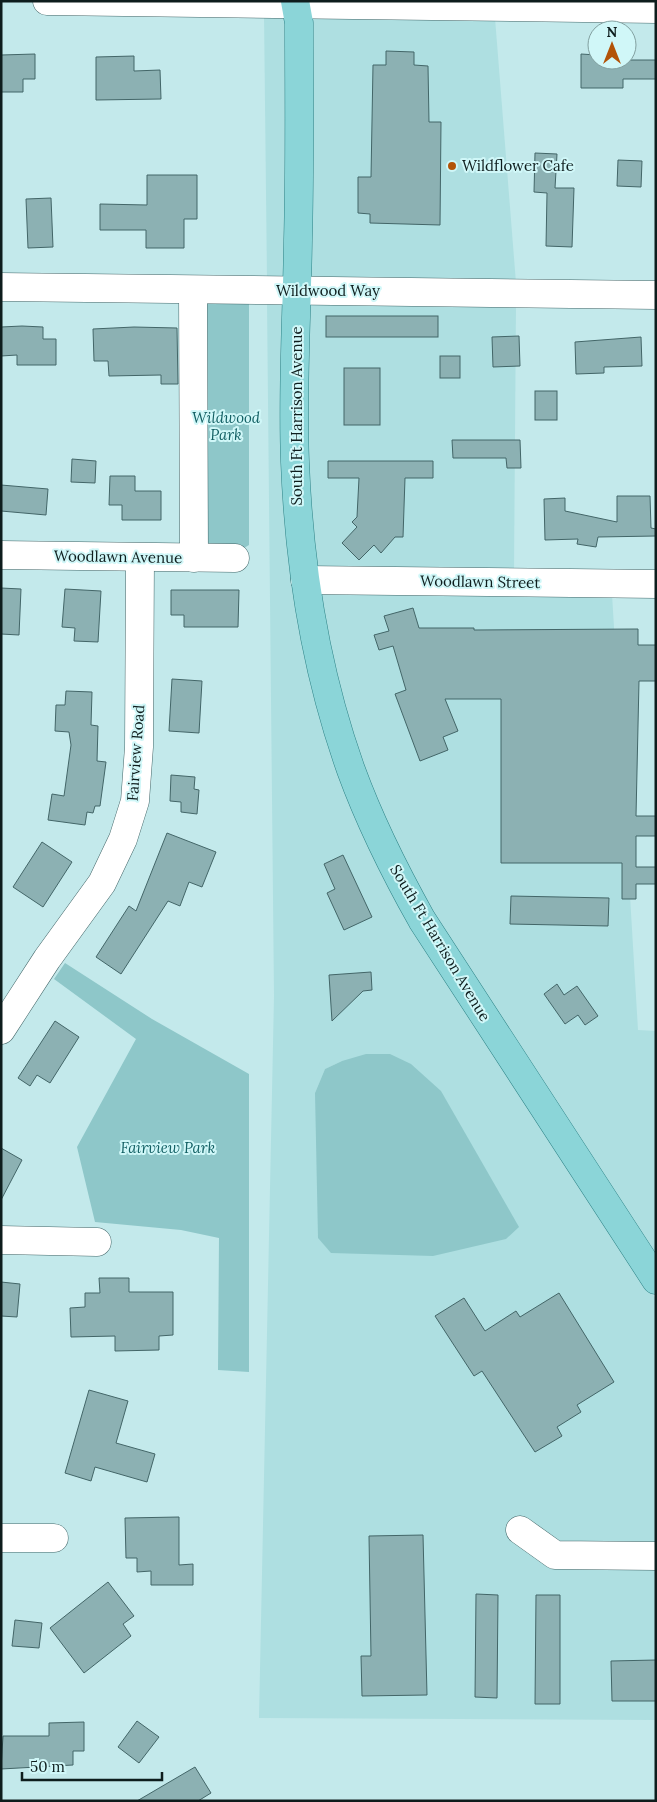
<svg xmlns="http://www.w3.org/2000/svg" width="657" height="1802" font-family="Lora,serif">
<rect width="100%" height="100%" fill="#c3e9eb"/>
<g fill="#aedfe1" fill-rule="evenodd">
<polygon points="264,14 288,15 287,279 267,280"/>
<polygon points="307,15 495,18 516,283 307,280"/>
<path d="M287,301L311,661L463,1002L656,1299V1545L558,1544L518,1515L507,1533L656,1567V1720L259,1718L274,996L267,302ZM342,1061L315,1093L325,1069Z"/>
<polygon points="306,301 516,304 514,572 314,569 308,522"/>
<polygon points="317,591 612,594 638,1030 656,1031 656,1262 430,913 379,813 346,718"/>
</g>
<g fill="#8ec7c9">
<polygon points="213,299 249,299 249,545 244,548 207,548 206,304"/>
<polygon points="65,963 152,1019 249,1074 249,1372 218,1370 219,1238 181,1230 95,1222 77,1147 136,1039 54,979"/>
<polygon points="366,1054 390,1054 411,1064 441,1091 519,1227 506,1239 433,1256 331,1253 318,1238 315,1093 325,1069 342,1061"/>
</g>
<g fill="#8cb1b3" stroke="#436668">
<polygon points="386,51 414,52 414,65 428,66 429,122 441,122 440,225 370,223 370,214 358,213 358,177 371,177 373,65 386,65"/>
<polygon points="35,54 35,79 23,79 23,92 1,92 1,55"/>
<polygon points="581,54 597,55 597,60 656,60 656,79 623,79 623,88 581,88"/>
<polygon points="134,56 134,71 160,70 161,99 96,100 96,57"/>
<polygon points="535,153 557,154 555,188 574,188 572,247 546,246 547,193 534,192"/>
<polygon points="618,160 642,161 641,187 617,186"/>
<polygon points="147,175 197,175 197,219 184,219 184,248 146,248 146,230 100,230 100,204 147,205"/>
<polygon points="51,198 53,247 28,248 26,199"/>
<rect x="326" y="316" width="112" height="21"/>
<polygon points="22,326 43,327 43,339 56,339 56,365 17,365 17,355 1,356 1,327"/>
<polygon points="134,327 177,328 178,384 161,384 161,375 109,376 108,361 94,361 93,329"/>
<polygon points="519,336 520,366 493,367 492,337"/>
<polygon points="641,337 642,366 604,367 604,373 576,374 575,342"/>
<rect x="440" y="356" width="20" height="22"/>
<rect x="344" y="368" width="36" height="57"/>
<rect x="535" y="391" width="22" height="29"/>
<polygon points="452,440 520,440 521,468 507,468 506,458 453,458"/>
<polygon points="72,459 96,461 95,483 71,482"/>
<polygon points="328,461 433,461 433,478 405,478 403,537 395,537 381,553 374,545 359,560 342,543 357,527 352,522 357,517 359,478 328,478"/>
<polygon points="110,476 135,476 135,491 161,491 161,520 122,520 122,505 109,505"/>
<polygon points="1,485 48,489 46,515 1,511"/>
<polygon points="617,496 650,496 651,528 656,529 656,536 598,537 596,547 577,544 578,539 545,540 544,499 565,498 565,511 617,522"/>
<polygon points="1,588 21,589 19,635 1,634"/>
<polygon points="65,589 101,591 98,642 74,641 75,628 62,627"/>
<polygon points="171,590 239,590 238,627 184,627 184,615 171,615"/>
<polygon points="413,608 419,628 474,628 474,630 638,629 638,645 656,645 656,681 639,681 636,816 656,816 656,836 636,836 636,867 656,867 656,884 636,884 636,899 622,899 622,863 501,863 501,699 445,699 458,731 443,737 448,750 420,761 395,694 406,690 393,646 379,650 374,635 389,631 384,616"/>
<polygon points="172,679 202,681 199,733 169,731"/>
<polygon points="66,691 92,692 91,725 98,726 97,761 106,762 100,806 95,806 93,813 87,812 85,825 48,820 52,794 64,796 71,745 69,732 55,731 56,705 65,705"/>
<polygon points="171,775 195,777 194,789 199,790 197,814 181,812 181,802 170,801"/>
<polygon points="167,833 216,852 202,887 189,882 180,906 168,901 121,974 96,957 129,906 136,911"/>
<polygon points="42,842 72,862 43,907 13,887"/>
<polygon points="343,855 372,917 344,930 327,893 335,889 324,864"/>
<polygon points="511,896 609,898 608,926 510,924"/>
<polygon points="371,972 372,990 363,991 332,1021 329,975"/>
<polygon points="557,984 564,995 577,986 598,1016 585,1025 578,1015 565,1024 544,994"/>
<polygon points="55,1021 79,1037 50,1083 37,1075 30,1086 18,1078"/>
<polygon points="1,1148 22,1160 1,1200"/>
<polygon points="99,1278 129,1278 129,1292 173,1292 173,1335 159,1336 159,1350 115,1351 115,1336 71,1337 70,1308 85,1307 85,1293 100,1293"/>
<polygon points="1,1282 20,1284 17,1317 1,1316"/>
<polygon points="559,1293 614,1382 577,1405 581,1412 557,1427 562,1436 535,1452 482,1371 474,1376 435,1316 464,1298 485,1331 516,1311 520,1317"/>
<polygon points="89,1390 128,1401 116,1443 155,1454 147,1482 95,1467 91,1481 65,1473"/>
<polygon points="179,1517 179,1565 193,1564 193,1585 151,1585 151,1571 137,1572 137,1558 126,1558 125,1518"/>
<polygon points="423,1535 427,1695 362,1696 361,1656 371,1656 369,1536"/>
<polygon points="108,1582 134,1616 123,1624 131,1636 84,1673 50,1628"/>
<polygon points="476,1594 498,1595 497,1698 475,1697"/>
<polygon points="536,1595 560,1595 560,1704 535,1704"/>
<polygon points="15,1620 42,1623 39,1648 12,1646"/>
<polygon points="656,1660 656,1701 612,1701 611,1661"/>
<polygon points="137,1721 159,1737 139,1763 118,1747"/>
<polygon points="84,1722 84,1751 73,1751 73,1765 1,1769 3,1736 49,1736 49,1723"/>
<polygon points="195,1767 211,1793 198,1801 137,1801"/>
</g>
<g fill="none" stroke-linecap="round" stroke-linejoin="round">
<g stroke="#436668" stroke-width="29">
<g id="minor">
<polyline points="47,1 656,9"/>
<polyline points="1,287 656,295"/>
<polyline points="193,290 194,558"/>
<polyline points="1,555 235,558"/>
<polyline points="305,580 656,584"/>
<polyline points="1,1030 47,959 102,883 123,839 135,801 139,747 140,558"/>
<polyline points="1,1240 97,1242"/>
<polyline points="520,1530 555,1555 656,1556"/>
<polyline points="1,1538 54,1538"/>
</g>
</g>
<g stroke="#2d8286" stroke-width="29">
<path id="major" d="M295,1L299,23C299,95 300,168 298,240C297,314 292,388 295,462C299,565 316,672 351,770C370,822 395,872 422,920L656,1280"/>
</g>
<use href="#minor" stroke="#fff" stroke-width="28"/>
<use href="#major" stroke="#8bd5d8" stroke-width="28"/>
</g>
<circle fill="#b25308" stroke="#d0f7f8" stroke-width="2" cx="452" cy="166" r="5"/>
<g text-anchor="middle" stroke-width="4" stroke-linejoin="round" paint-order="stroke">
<g font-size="15" fill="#0e1d1d" stroke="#d0f7f8" text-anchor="start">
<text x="462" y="171">Wildflower Cafe</text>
</g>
<g font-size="15" fill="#0e1d1d" stroke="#d0f7f8">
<text x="328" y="296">Wildwood Way</text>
<text transform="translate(297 416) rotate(-90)" y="5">South Ft Harrison Avenue</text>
<text transform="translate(118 557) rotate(1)" y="5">Woodlawn Avenue</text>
<text transform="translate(480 582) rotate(1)" y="5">Woodlawn Street</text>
<text transform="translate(136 753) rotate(-86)" y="5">Fairview Road</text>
<text transform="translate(440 943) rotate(59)" y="5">South Ft Harrison Avenue</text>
</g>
<g font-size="15" font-style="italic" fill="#125f63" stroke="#d0f7f8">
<text x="226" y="423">Wildwood<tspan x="226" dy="17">Park</tspan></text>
<text x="168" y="1153">Fairview Park</text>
</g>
</g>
<rect width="657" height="1802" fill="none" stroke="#0e1d1d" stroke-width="5"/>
<g transform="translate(612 45)"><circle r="24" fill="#d0f7f8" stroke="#82a0a0"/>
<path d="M0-4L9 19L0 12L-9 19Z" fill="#b25308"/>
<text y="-8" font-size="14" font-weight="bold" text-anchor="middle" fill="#0e1d1d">N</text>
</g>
<path d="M22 1772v8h140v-8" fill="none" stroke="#0e1d1d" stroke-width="2.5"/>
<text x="30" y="1772" font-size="15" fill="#0e1d1d" stroke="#d0f7f8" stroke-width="4" paint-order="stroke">50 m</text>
</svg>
